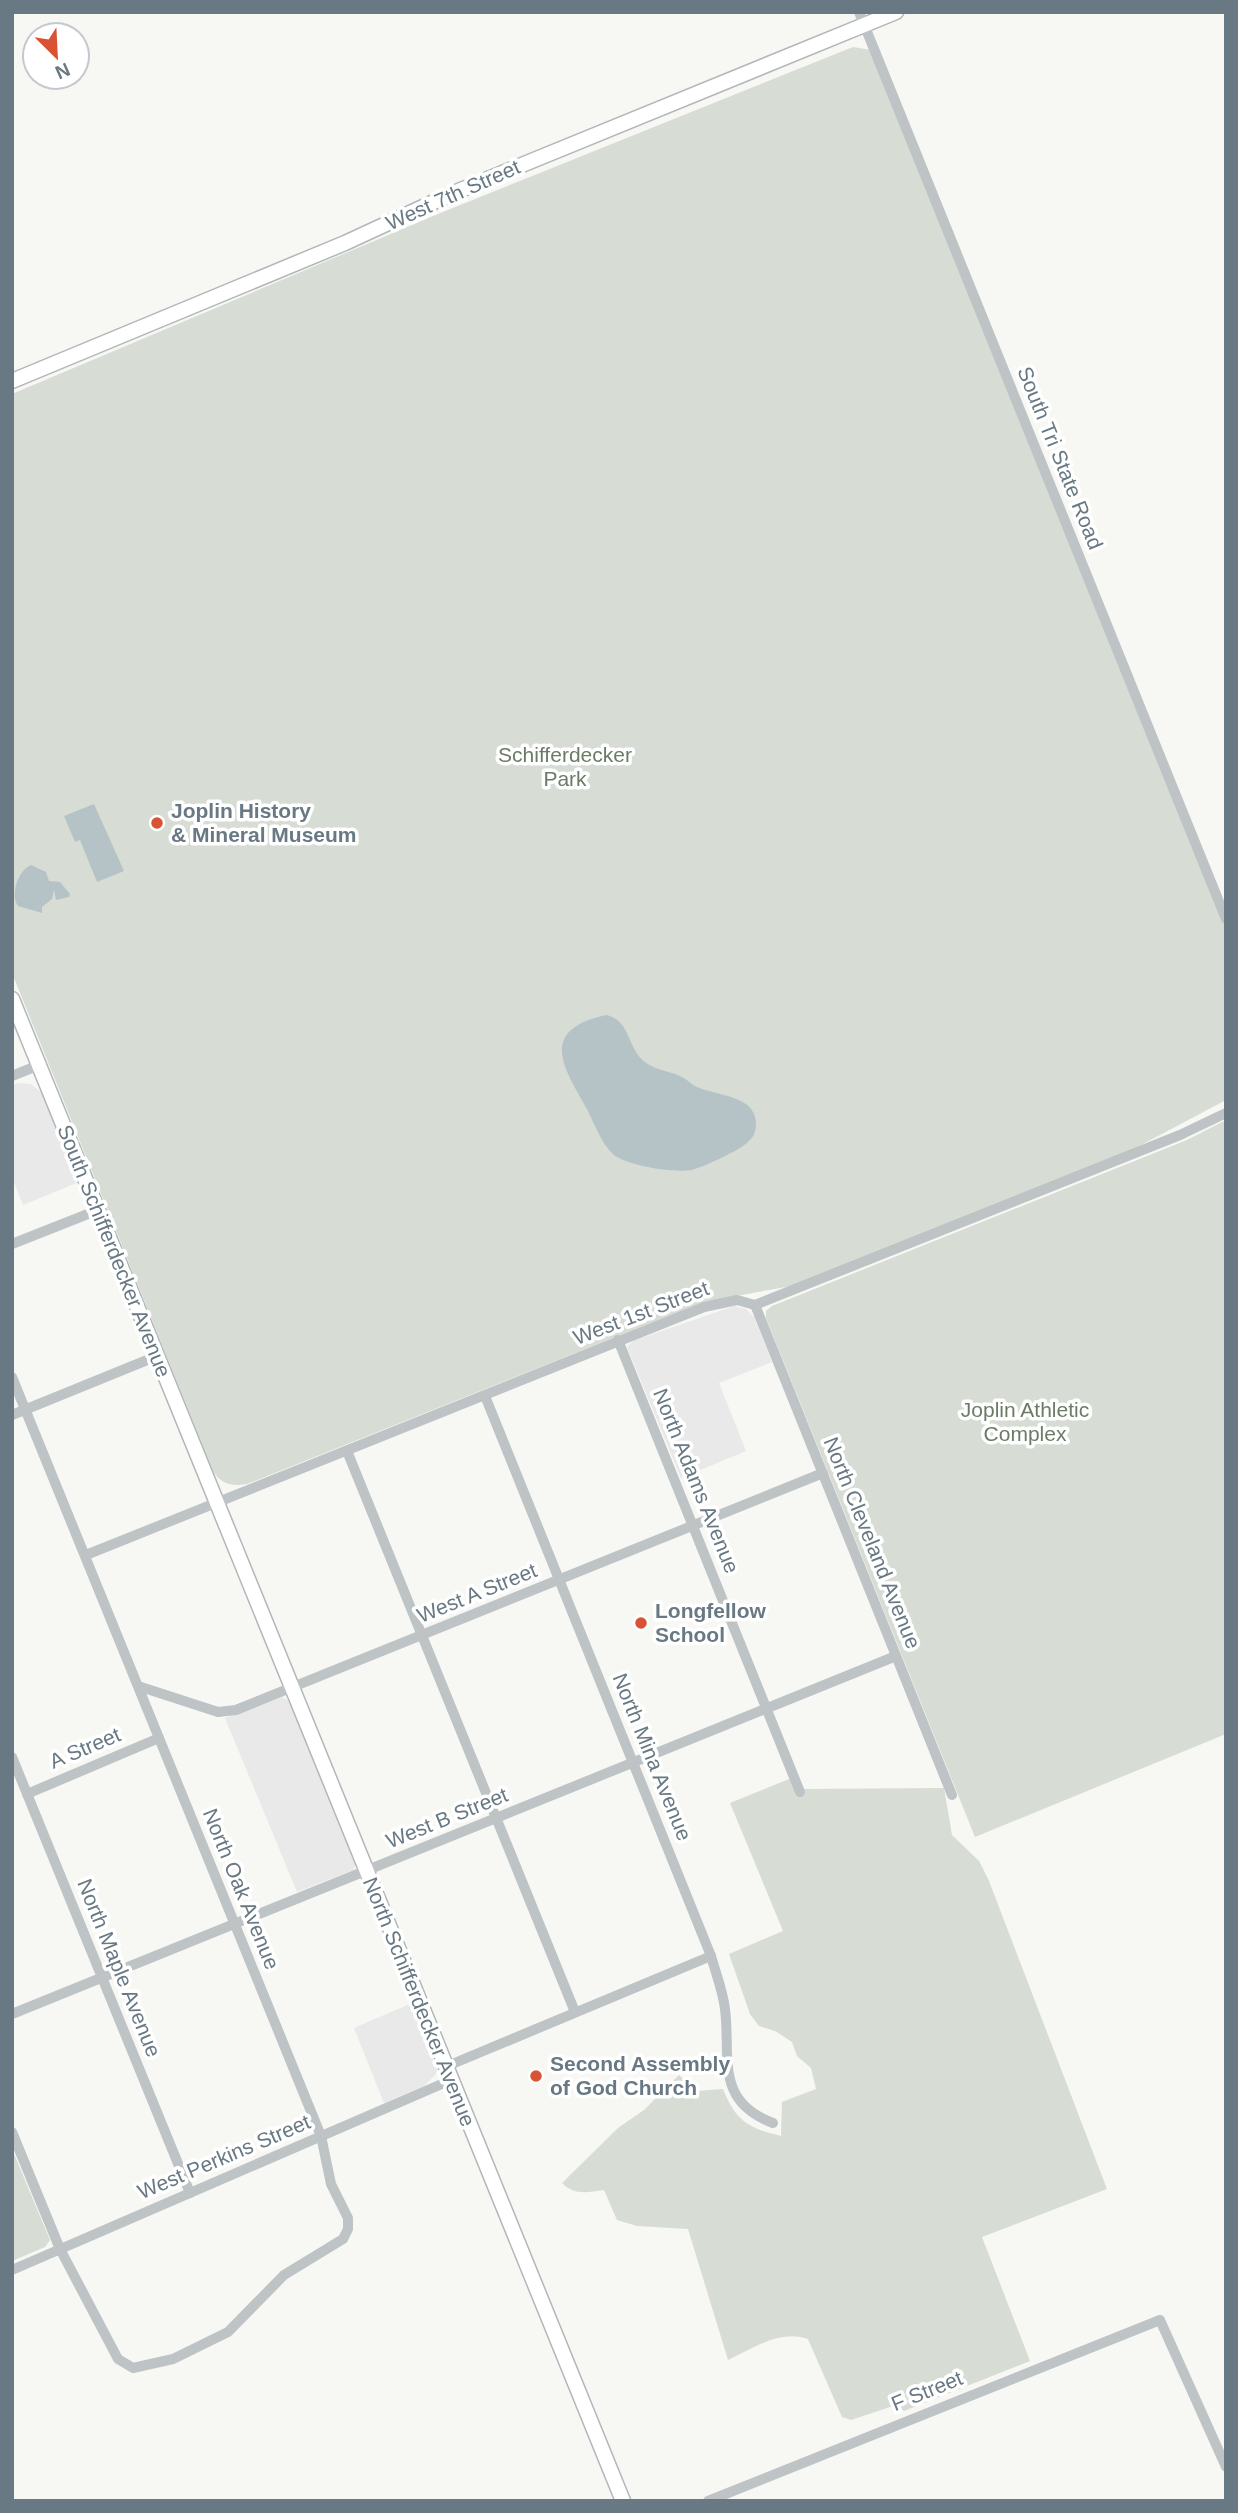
<svg xmlns="http://www.w3.org/2000/svg" width="1238" height="2513" font-family="Arial,sans-serif">
<rect width="100%" height="100%" fill="#f7f7f4"/>
<g fill="#e8e9e8">
<polygon points="18,1083 31,1084 43,1094 79,1182 23,1205 12,1177 12,1085"/>
<polygon points="734,1306 746,1309 754,1317 772,1362 719,1383 746,1451 681,1478 627,1347 633,1341"/>
<polygon points="282,1697 291,1702 356,1863 353,1870 297,1892 225,1718"/>
<polygon points="412,2003 438,2066 436,2074 424,2086 384,2103 354,2028"/>
</g>
<g fill="#d7dcd4">
<path d="M853,47L871,50L1226,928V1100L1124,1154L791,1286L703,1302L247,1484C232,1487 221,1484 213,1471L12,973V394L438,214Z"/>
<polygon points="1226,1120 1226,1734 975,1837 766,1318 766,1311 772,1306 1187,1140"/>
<path d="M789,1779L805,1789L944,1788L952,1835L979,1861L989,1881L1107,2189L982,2237L1030,2361L904,2411L896,2405L851,2420L842,2417L808,2339C780,2329 754,2348 728,2360L688,2229L637,2226L617,2220L604,2190C587,2192 575,2196 562,2183L618,2128L644,2110L679,2075L696,2091L723,2089C736,2121 748,2128 781,2136L782,2102L816,2089L811,2068L797,2056L792,2042L775,2031L759,2026L750,2014L729,1954L783,1931L730,1803Z"/>
<polygon points="12,2149 50,2240 45,2247 12,2261"/>
</g>
<g fill="#b6c3c6">
<polygon points="94,804 124,871 97,882 80,840 75,842 64,816"/>
<path d="M31,865L46,872L49,881L60,882L70,894L69,897L56,900L54,890L52,899L42,907V913L18,906C10,895 18,870 31,865Z"/>
<path d="M606,1015C631,1020 627,1049 645,1062C656,1071 672,1071 684,1078C689,1081 692,1085 697,1087C717,1096 755,1095 756,1123C756,1131 754,1137 748,1142C740,1150 702,1168 691,1170C673,1173 629,1166 614,1155C602,1145 594,1123 587,1109C563,1067 538,1030 606,1015Z"/>
</g>
<g fill="none" stroke-linecap="round" stroke-linejoin="round">
<g stroke="#b2b7ba" stroke-width="17">
<g id="major">
<polyline points="12,381 345,243 451,194 896,12"/>
<polyline points="12,999 623,2501"/>
</g>
</g>
<g stroke="#bec3c6" stroke-width="10">
<polyline points="859,12 1226,919"/>
<polyline points="12,1076 39,1065"/>
<polyline points="12,1244 98,1210"/>
<polyline points="755,1305 952,1795"/>
<polyline points="618,1340 800,1792"/>
<polyline points="12,1377 321,2136 331,2184 348,2218 348,2229 343,2239 284,2275 228,2332 173,2359 133,2368 118,2359 60,2249 12,2132"/>
<path d="M485,1396L711,1956C716,1974 723,1991 725,2009C731,2056 714,2101 773,2123"/>
<polyline points="12,1415 157,1356"/>
<polyline points="347,1451 575,2012"/>
<polyline points="86,1555 704,1307 737,1300 755,1305 1180,1135 1226,1113"/>
<polyline points="141,1687 218,1712 236,1710 823,1473"/>
<polyline points="12,1757 190,2193"/>
<polyline points="27,1794 159,1738"/>
<polyline points="12,2014 896,1656"/>
<polyline points="445,2067 711,1956"/>
<polyline points="12,2270 451,2080"/>
<polyline points="708,2501 1160,2320 1226,2467"/>
</g>
<use href="#major" stroke="#fff" stroke-width="14"/>
</g>
<g fill="#d85233" stroke="#fff" stroke-width="2.5">
<circle cx="157" cy="823" r="7"/>
<circle cx="641" cy="1623" r="7"/>
<circle cx="536" cy="2076" r="7"/>
</g>
<g text-anchor="middle" stroke-width="7" stroke-linejoin="round" paint-order="stroke">
<g font-size="21" fill="#687983" stroke="#fff">
<text transform="translate(453 195) rotate(-24)" y="7">West 7th Street</text>
<text transform="translate(1060 458) rotate(68)" y="7">South Tri State Road</text>
<text transform="translate(114 1251) rotate(68)" y="7">South Schifferdecker Avenue</text>
<text transform="translate(641 1313) rotate(-21)" y="7">West 1st Street</text>
<text transform="translate(696 1481) rotate(68)" y="7">North Adams Avenue</text>
<text transform="translate(872 1543) rotate(68)" y="7">North Cleveland Avenue</text>
<text transform="translate(477 1593) rotate(-22)" y="7">West A Street</text>
<text transform="translate(85 1748) rotate(-23)" y="7">A Street</text>
<text transform="translate(652 1757) rotate(68)" y="7">North Mina Avenue</text>
<text transform="translate(447 1818) rotate(-22)" y="7">West B Street</text>
<text transform="translate(241 1889) rotate(68)" y="7">North Oak Avenue</text>
<text transform="translate(119 1968) rotate(68)" y="7">North Maple Avenue</text>
<text transform="translate(419 2002) rotate(68)" y="7">North Schifferdecker Avenue</text>
<text transform="translate(224 2157) rotate(-23)" y="7">West Perkins Street</text>
<text transform="translate(927 2391) rotate(-22)" y="7">F Street</text>
</g>
<g font-size="21" fill="#6c7b66" stroke="#fff">
<text x="565" y="762">Schifferdecker<tspan x="565" dy="24">Park</tspan></text>
<text x="1025" y="1417">Joplin Athletic<tspan x="1025" dy="24">Complex</tspan></text>
</g>
<g font-size="21" font-weight="bold" fill="#687983" stroke="#fff" text-anchor="start">
<text x="171" y="818">Joplin History<tspan x="171" dy="24">&amp; Mineral Museum</tspan></text>
<text x="655" y="1618">Longfellow<tspan x="655" dy="24">School</tspan></text>
<text x="550" y="2071">Second Assembly<tspan x="550" dy="24">of God Church</tspan></text>
</g>
</g>
<rect width="1238" height="2513" fill="none" stroke="#687983" stroke-width="28"/>
<g transform="translate(56 56) rotate(156)"><circle r="33" fill="#ffffff" stroke="#c3c9cd" stroke-width="2"/>
<path d="M0-5L12 26L0 18L-12 26Z" fill="#d85233"/>
<text y="-10" font-size="19" font-weight="bold" text-anchor="middle" fill="#687983">N</text>
</g>
</svg>
